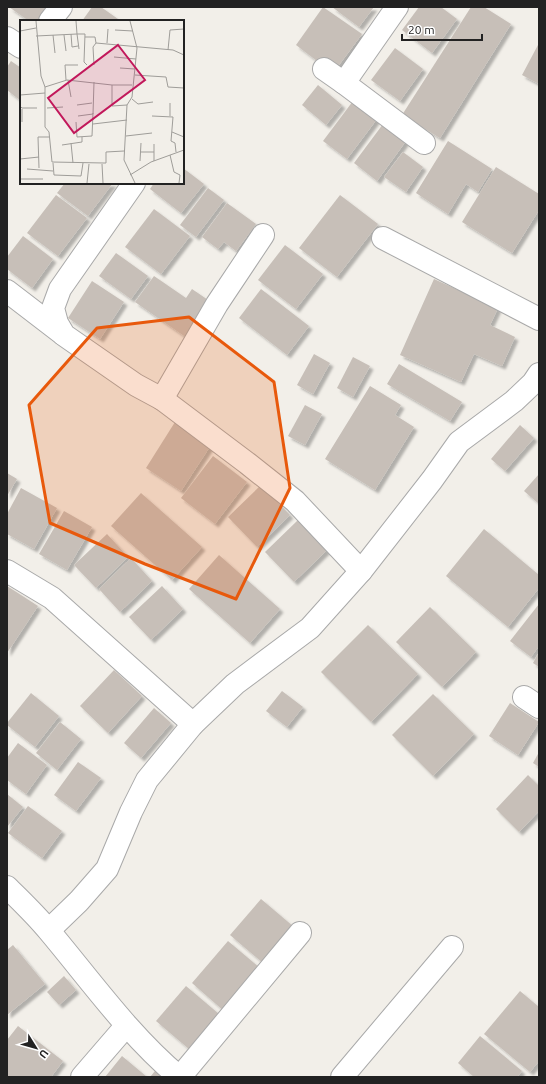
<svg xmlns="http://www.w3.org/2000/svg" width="546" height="1084" font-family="Ubuntu,sans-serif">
<defs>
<filter id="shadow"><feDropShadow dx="3.5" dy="3.5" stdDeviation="1" flood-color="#0004"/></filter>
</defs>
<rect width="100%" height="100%" fill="#f2efe9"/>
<g fill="#c7bfb8" filter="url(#shadow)">
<polygon points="9,7 49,7 39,21 29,21"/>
<polygon points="92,7 101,7 118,19 117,21 82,21"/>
<polygon points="323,7 362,34 333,73 296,45"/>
<polygon points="332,7 374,7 359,27"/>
<polygon points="419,7 441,7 457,19 432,53 402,30"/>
<polygon points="471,7 484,7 511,24 440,138 402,115"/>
<polygon points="539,43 539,84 522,75"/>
<polygon points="395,48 423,69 400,101 371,80"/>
<polygon points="11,61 21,68 21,101 7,90 7,67"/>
<polygon points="318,85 342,105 326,125 302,105"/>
<polygon points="353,101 377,119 347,159 323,141"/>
<polygon points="383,124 406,141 377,181 354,163"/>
<polygon points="448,141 492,169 478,192 466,184 448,214 416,193"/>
<polygon points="403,152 423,167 406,192 384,177"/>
<polygon points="496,167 539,194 539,210 512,253 462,222"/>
<polygon points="183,168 204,184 181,213 150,189 154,183 183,183"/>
<polygon points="65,183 113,183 88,216 57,193"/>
<polygon points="208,188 224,200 196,237 180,225"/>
<polygon points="56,195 87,218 58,256 27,233"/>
<polygon points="340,195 378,224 337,277 299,248"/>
<polygon points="227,203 256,224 236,251 224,242 218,249 202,237"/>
<polygon points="154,209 190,236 161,274 125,247"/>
<polygon points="23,236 53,259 32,288 7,269 7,257"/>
<polygon points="285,245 323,274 296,309 258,280"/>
<polygon points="116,253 148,276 131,299 99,276"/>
<polygon points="154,276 186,298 192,289 211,302 187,338 135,302"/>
<polygon points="434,279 498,308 490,325 515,337 502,366 474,354 461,382 400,355"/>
<polygon points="92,281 124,302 100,339 68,318"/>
<polygon points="261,289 309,326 287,355 239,318"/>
<polygon points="314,354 330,363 313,394 297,385"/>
<polygon points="353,357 370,366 353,397 337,388"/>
<polygon points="399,364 462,402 450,421 387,384"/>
<polygon points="370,386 401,405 395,415 414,427 375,490 325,459"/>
<polygon points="305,405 322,414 305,445 288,436"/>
<polygon points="175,422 211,445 181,491 146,468"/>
<polygon points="520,425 534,438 505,471 491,459"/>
<polygon points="213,456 247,482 215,524 181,498"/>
<polygon points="7,473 17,479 7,496"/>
<polygon points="539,474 539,504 524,491"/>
<polygon points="261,485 290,515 257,547 228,517"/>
<polygon points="21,488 57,508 34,549 7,534 7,514"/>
<polygon points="141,493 202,547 172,580 111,526"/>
<polygon points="64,511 92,527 67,570 39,554"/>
<polygon points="298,520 327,550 294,582 265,552"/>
<polygon points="484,529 539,575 539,588 508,627 446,576"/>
<polygon points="107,534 128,557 96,588 74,565"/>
<polygon points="219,555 280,609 250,643 189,589"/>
<polygon points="131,558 152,581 120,612 99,589"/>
<polygon points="7,586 38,606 7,653"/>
<polygon points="162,586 183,609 151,640 129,617"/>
<polygon points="539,604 539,646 531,657 510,641"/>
<polygon points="430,607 476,652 442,687 396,642"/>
<polygon points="368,625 418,674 371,722 321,672"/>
<polygon points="539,652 539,667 533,663"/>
<polygon points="114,670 142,696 108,733 80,706"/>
<polygon points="282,691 303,707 287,727 266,711"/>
<polygon points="31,693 59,716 35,747 7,725 7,723"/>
<polygon points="433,694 474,734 433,776 392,735"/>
<polygon points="510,703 539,722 518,755 489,736"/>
<polygon points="154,708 171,723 141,758 124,743"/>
<polygon points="60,722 81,739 57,770 36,753"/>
<polygon points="18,743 47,765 26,794 7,780 7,758"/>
<polygon points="539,752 539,767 533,763"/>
<polygon points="78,762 101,778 76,811 54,795"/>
<polygon points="528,775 539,786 539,811 519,832 496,809"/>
<polygon points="7,794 23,807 7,827"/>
<polygon points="28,806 62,831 42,858 8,833"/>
<polygon points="261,899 294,927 263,963 230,935"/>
<polygon points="228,941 260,968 224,1011 192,983"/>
<polygon points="13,945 45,984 7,1015 7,950"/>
<polygon points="64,976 76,990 59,1005 47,992"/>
<polygon points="186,986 219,1014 189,1049 156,1021"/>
<polygon points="520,991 539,1007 539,1061 530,1072 484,1034"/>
<polygon points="18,1026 63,1061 51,1077 7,1077 7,1040"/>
<polygon points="480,1036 522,1071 517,1077 474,1077 458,1063"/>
<polygon points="122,1056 147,1077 105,1077"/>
<polygon points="155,1071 163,1077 150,1077"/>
</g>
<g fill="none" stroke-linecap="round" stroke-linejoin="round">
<g stroke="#a9a9a9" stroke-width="24">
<g id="minor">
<polyline points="50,21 61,7"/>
<polyline points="7,38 21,47"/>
<polyline points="324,69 344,83 424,143"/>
<polyline points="344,83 397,7"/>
<polyline points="134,183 60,289 53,308 57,323 64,335 136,385 162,399 247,463 295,501 361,571"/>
<polyline points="383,238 539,319"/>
<polyline points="7,291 63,334"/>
<polyline points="162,399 217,304 263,235"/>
<polyline points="7,571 52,598 193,724"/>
<polyline points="524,697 539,707"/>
<path d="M7,887C21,901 36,915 49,931C91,981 129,1035 179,1077"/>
<polyline points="49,930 79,901 107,869 131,812 147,780 193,724 235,684 310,628 361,571 432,480 459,442 514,401 533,383 539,374"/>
<polyline points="82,1077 126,1026"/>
<polyline points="180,1077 300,933"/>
<polyline points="342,1077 452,947"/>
</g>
</g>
<use href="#minor" stroke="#fff" stroke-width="22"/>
</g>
<path fill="#e8590c" fill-opacity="0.2" stroke="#e8590c" stroke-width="3" stroke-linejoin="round" d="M189,317L274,382L290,488L236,599L145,564L50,523L29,405L97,328Z"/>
<g transform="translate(20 20)">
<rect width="164" height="164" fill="#f2efe9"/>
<path fill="none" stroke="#9f9d99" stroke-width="1" d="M16,1L21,56L25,67M56,1L57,14H65L64,42L67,45M110,1L117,28L112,77L107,85L104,140L115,163M95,10L113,11M0,11L16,8M51,14L52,27L58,26M33,15L35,33M44,15L46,31M16,16L57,14L59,29M65,17H75L76,23M87,23L88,9M148,30L150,10L164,9M94,37L116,39M74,45L73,27L76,23L153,30L164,35M100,48L115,49M115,55L146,57L148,67L164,68M46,60L45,45H58M48,60L51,77M92,65V86L107,85M25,73V107L29,112L32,142L84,143H86V132L104,131M0,75L25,73V67L47,60L92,65H112M112,79L118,84L133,82M150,83V96M57,85L72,83M0,86L2,88H17M27,88L43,87M2,89V102M58,96L73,94L74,62M132,96L153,97L151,121L155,123L156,132M56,102L57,117L72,116L73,93M73,104L107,100M152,112L164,117M106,116L132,113M51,123L53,143M42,125L62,122V117M120,132H134M150,135L154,152L160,155L159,163M0,139L19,137M120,141L121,123M134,141V124M33,143L34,155L61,156L63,143M82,144L83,163M19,148L18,117H29M7,149L33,151M110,155L131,142L164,130M0,159H23M67,163L69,144"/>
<path fill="#c2185b" fill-opacity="0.15" stroke="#c2185b" stroke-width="2" d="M98,25L125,60L54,113L28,78Z"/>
<rect width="164" height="164" fill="none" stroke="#222" stroke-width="2"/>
</g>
<rect width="546" height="1084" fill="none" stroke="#222222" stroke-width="16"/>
<g transform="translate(36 1048) rotate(127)" stroke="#ffffff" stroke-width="3" paint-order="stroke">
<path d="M0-3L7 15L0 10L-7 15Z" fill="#222222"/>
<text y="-6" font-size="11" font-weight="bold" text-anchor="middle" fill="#222222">U</text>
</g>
<path d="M402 34v6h80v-6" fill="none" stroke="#222222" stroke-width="2"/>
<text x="408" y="34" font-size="12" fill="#222222" stroke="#ffffff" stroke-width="3" paint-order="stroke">20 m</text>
</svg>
